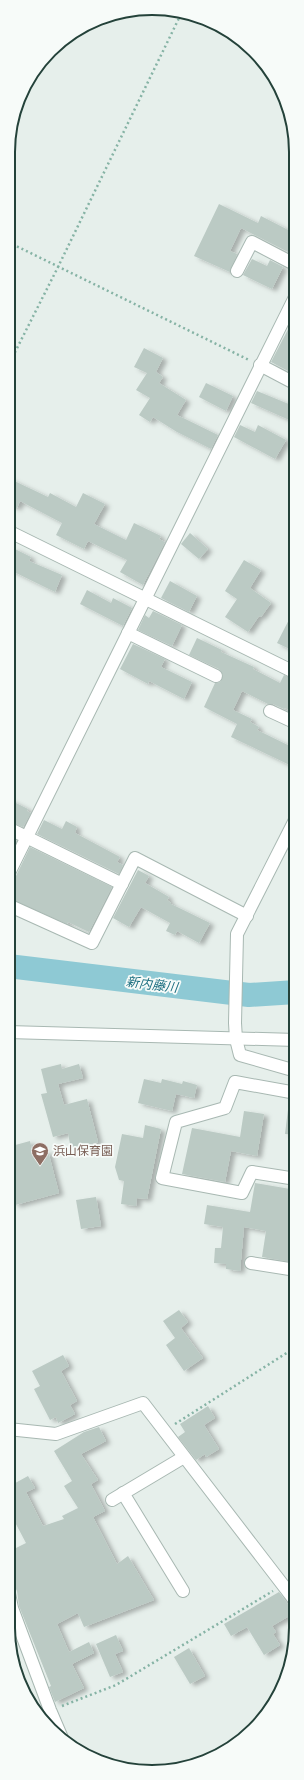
<svg xmlns="http://www.w3.org/2000/svg" width="304" height="1780" font-family="'PT Sans','Noto Sans JP',sans-serif">
<defs>
<filter id="shadow"><feDropShadow dx="4.5" dy="2.5" stdDeviation="2" flood-color="#0004"/></filter>
</defs>
<rect width="100%" height="100%" fill="#e6efeb"/>
<g fill="none" stroke-linecap="round" stroke-linejoin="round">
<polyline stroke="#8ec9d4" stroke-width="24" points="8,966 249,995 296,992"/>
</g>
<g fill="#bbcac4" filter="url(#shadow)">
<polygon points="219,204 258,223 261,216 296,234 296,256 241,228 230,251 237,254 230,272 194,256"/>
<polygon points="252,259 267,266 270,260 283,267 272,289 243,275"/>
<polygon points="296,314 296,375 271,362"/>
<polygon points="144,348 163,358 156,372 163,377 159,383 186,400 177,415 218,435 211,449 177,432 153,417 150,422 139,415 150,398 136,390 147,373 134,367"/>
<polygon points="206,383 233,396 226,411 199,397"/>
<polygon points="257,391 296,407 296,423 251,403"/>
<polygon points="240,425 255,432 258,425 286,440 275,459 234,437"/>
<polygon points="8,478 48,497 50,493 76,507 83,493 105,504 94,524 126,540 134,523 161,536 159,539 165,542 143,585 120,572 127,560 88,541 84,549 56,535 62,523 20,501 17,508 8,504"/>
<polygon points="190,533 208,549 199,559 181,544"/>
<polygon points="13,548 31,557 29,561 62,575 55,592 8,569 8,559"/>
<polygon points="244,560 261,570 250,588 271,603 261,617 259,616 248,632 225,617 237,599 225,591"/>
<polygon points="170,581 197,596 189,612 161,598"/>
<polygon points="87,590 111,603 113,598 132,608 123,626 80,604"/>
<polygon points="296,606 296,664 290,662 296,652 277,643"/>
<polygon points="153,611 182,625 172,646 138,630 145,615 149,618"/>
<polygon points="197,638 222,650 221,652 254,667 253,669 280,683 284,675 296,680 296,713 285,708 284,709 273,704 268,704 242,691 233,710 252,719 250,722 259,727 257,730 296,749 296,768 231,737 237,724 204,707 215,683 220,682 223,675 219,669 189,655"/>
<polygon points="133,644 165,659 161,667 192,682 184,699 149,681 148,684 120,669"/>
<polygon points="8,799 28,809 27,811 31,813 23,827 8,821"/>
<polygon points="44,820 62,829 66,821 77,827 75,833 120,857 117,862 123,865 119,874 37,834"/>
<polygon points="8,836 17,841 8,858"/>
<polygon points="30,847 112,887 89,932 68,922 67,924 8,898 8,882 15,878"/>
<polygon points="138,870 149,876 145,883 169,897 167,900 171,903 171,904 210,923 199,943 177,931 175,935 166,931 170,923 141,907 129,927 113,918"/>
<polygon points="61,1064 62,1069 79,1064 83,1078 58,1084 64,1105 87,1099 98,1142 71,1149 68,1133 53,1137 41,1094 47,1093 41,1069"/>
<polygon points="144,1079 161,1083 162,1079 182,1084 183,1081 197,1085 194,1098 176,1094 172,1111 138,1103"/>
<polygon points="289,1101 296,1102 296,1135 285,1134"/>
<polygon points="244,1111 264,1114 257,1156 231,1151 225,1182 182,1174 192,1128 240,1137"/>
<polygon points="145,1125 161,1129 147,1199 137,1198 136,1206 121,1204 124,1181 119,1180 115,1167 122,1134 143,1138"/>
<polygon points="30,1141 33,1155 48,1151 59,1193 15,1205 14,1200 8,1202 8,1147"/>
<polygon points="255,1183 296,1190 296,1237 291,1262 262,1257 266,1231 244,1227 240,1271 226,1269 226,1264 214,1263 215,1248 221,1248 223,1227 204,1224 207,1205 250,1212"/>
<polygon points="96,1197 101,1226 81,1229 76,1200"/>
<polygon points="179,1310 188,1322 181,1328 203,1358 184,1371 166,1345 175,1338 163,1321"/>
<polygon points="63,1355 69,1366 61,1371 77,1401 70,1405 75,1414 58,1423 56,1417 50,1420 34,1389 40,1386 32,1371"/>
<polygon points="208,1406 215,1418 204,1425 219,1449 206,1457 205,1454 196,1460 178,1437 185,1432 180,1424"/>
<polygon points="99,1427 106,1441 81,1454 98,1480 91,1484 105,1511 93,1517 117,1564 128,1556 154,1600 84,1627 78,1613 57,1624 69,1652 89,1642 94,1653 72,1664 84,1688 55,1702 49,1687 51,1686 19,1606 17,1591 8,1574 15,1568 8,1552 26,1543 8,1509 8,1487 28,1476 35,1488 26,1492 43,1526 64,1519 62,1516 78,1508 64,1486 72,1481 54,1451 84,1432"/>
<polygon points="279,1592 290,1607 296,1609 296,1612 272,1626 276,1632 273,1634 280,1645 264,1655 247,1627 231,1636 224,1624"/>
<polygon points="116,1635 123,1651 115,1654 123,1672 110,1677 96,1644"/>
<polygon points="189,1648 205,1676 190,1684 174,1657"/>
</g>
<g fill="none" stroke-linecap="round" stroke-linejoin="round">
<g stroke="#a8b8b2" stroke-width="14">
<g id="street">
<polyline points="237,271 252,242 296,265"/>
<polyline points="260,365 296,384"/>
<polyline points="8,531 296,673"/>
<polyline points="128,633 216,676"/>
<polyline points="270,711 296,723"/>
<polyline points="296,818 237,934 235,1023 236,1039 240,1055 296,1071"/>
<polyline points="8,828 122,884"/>
<polyline points="8,875 296,295"/>
<polyline points="8,905 92,943 135,858 247,916"/>
<polyline points="8,1032 296,1040"/>
<polyline points="296,1093 235,1082 225,1108 176,1122 162,1178 242,1193 252,1172 296,1179"/>
<polyline points="251,1263 296,1270"/>
<polyline points="8,1429 56,1434 143,1403 296,1602"/>
<polyline points="123,1493 183,1591"/>
<polyline points="112,1500 184,1457"/>
<polyline points="8,1589 12,1608 50,1710 62,1738"/>
</g>
</g>
<g stroke="#86b3a5" stroke-width="2.5" stroke-dasharray="2 3" stroke-linecap="butt">
<polyline points="8,242 249,360"/>
<polyline points="8,366 58,267 181,14"/>
<polyline points="175,1424 296,1347"/>
<polyline points="62,1706 116,1685 273,1591"/>
</g>
<use href="#street" stroke="#fff" stroke-width="12"/>
</g>
<defs>
<g id="school-pin" transform="scale(0.9)"><path d="M0 17L-7.5 6A9.5 9.5 0 1 1 7.5 6Z" fill="#8d6e63" stroke="#f7fbf9"/><path d="M0-5L7-2L0 1L-7-2ZM-4 1L0 2.5L4 1V4Q0 6-4 4Z" fill="#fff"/></g>
</defs>
<g fill-rule="evenodd">
<use href="#school-pin" x="40" y="1151"/>
</g>
<g text-anchor="middle" stroke-width="3.5" stroke-linejoin="round" paint-order="stroke">
<g font-size="12" fill="#785e54" stroke="#f7fbf9" text-anchor="start">
<text x="53" y="1155">浜山保育園</text>
</g>
<g font-size="13" font-style="italic" fill="#1c6f80" stroke="#f7fbf9">
<text transform="translate(152 984) rotate(7)" y="5">新内藤川</text>
</g>
</g>
<path d="M0 0H304V1780H0ZM152 15H152A137 137 0 0 1 289 152V1628A137 137 0 0 1 152 1765H152A137 137 0 0 1 15 1628V152A137 137 0 0 1 152 15Z" fill="#f7fbf9" fill-rule="evenodd"/>
<path fill="none" stroke="#24423a" stroke-width="2" d="M152 15H152A137 137 0 0 1 289 152V1628A137 137 0 0 1 152 1765H152A137 137 0 0 1 15 1628V152A137 137 0 0 1 152 15Z"/>
</svg>
